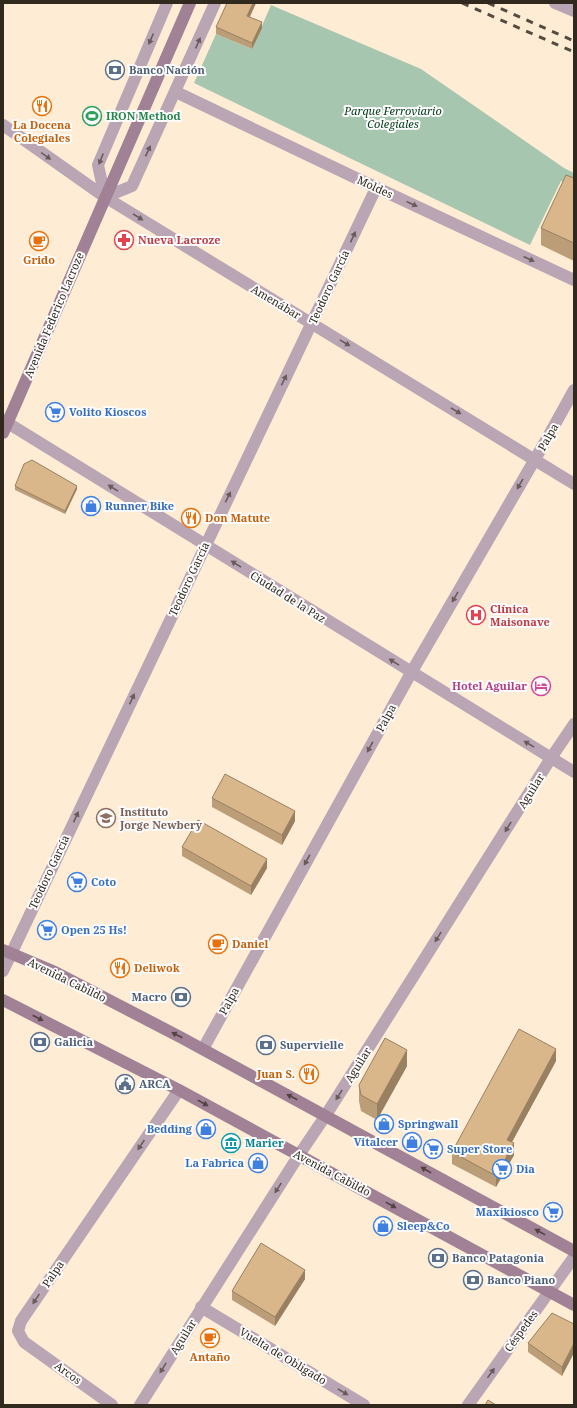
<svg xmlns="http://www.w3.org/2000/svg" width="577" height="1408" font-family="'Noto Serif',serif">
<rect width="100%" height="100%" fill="#feecd5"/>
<polygon fill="#a7c6af" points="271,5 421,69 564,168 574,173 574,186 561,181 530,245 194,83 216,34 252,49"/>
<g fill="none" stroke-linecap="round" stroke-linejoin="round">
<g stroke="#baa5b4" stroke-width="12">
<polyline points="555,3 574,11"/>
<polyline points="176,92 358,179 574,280"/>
<polyline points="3,125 105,197 574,484"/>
<polyline points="105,197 132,186 215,3"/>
<polyline points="105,197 98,165 167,3"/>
<polyline points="3,420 574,772"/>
<polyline points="3,971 376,188"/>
<polyline points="203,1049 411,673 549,435 574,390"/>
<polyline points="201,1307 364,1405"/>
<polyline points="112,1405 24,1342 18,1331 21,1321 179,1090"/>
<polyline points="140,1405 299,1155 326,1115 551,758 574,724"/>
<polyline points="468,1405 574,1257"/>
</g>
<g stroke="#a08196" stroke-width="12">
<polyline points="3,433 190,3"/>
<polyline points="3,950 55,972 182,1038 574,1251"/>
<polyline points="3,1000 179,1090 574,1305"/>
</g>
<g stroke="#544b3e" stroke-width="3" stroke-dasharray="7 7" stroke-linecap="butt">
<polyline points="462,3 574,52"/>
<polyline points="488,3 574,41"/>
</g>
</g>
<g fill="#bb9d78">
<polygon points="256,3 250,17 262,28 252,49 216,34 216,27"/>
<polygon points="574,178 574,261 541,245 541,228"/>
<polygon points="15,486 77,489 65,514 15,490"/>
<polygon points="212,798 295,821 282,845 212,807"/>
<polygon points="182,847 267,868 251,895 182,856"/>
<polygon points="556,1061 512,1142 514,1155 496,1187 452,1164 452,1152"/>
<polygon points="407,1066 377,1120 361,1111 359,1101 359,1085"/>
<polygon points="305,1279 275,1326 232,1300 232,1291"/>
<polygon points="574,1324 562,1376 528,1352 528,1343"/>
</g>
<g fill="#988061">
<polygon points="253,3 256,3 247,22 247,16"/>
<polygon points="262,22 262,28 252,49 252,43"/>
<polygon points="77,486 77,489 65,514 65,511"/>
<polygon points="295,811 295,821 282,845 282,835"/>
<polygon points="267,859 267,868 251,895 251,886"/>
<polygon points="556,1049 556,1061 507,1151 507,1140"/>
<polygon points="407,1050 407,1066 377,1120 377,1104"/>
<polygon points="514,1143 514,1155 496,1187 496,1176"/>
<polygon points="305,1270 305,1279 275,1326 275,1317"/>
<polygon points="574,1343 574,1353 562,1376 562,1367"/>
</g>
<g fill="#d9b78b" stroke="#988061">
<polygon points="227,3 253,3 247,16 262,22 252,43 216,27"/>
<polygon points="566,175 574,178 574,243 541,228"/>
<polygon points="32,460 77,486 65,511 15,486 24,464"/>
<polygon points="225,774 295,811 282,835 212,798"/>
<polygon points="198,820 267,859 251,886 182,847"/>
<polygon points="519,1029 556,1049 507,1140 514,1143 496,1176 452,1152"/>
<polygon points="385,1038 407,1050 377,1104 361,1095 359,1085"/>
<polygon points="261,1243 305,1270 275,1317 232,1291"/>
<polygon points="552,1313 574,1324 574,1343 562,1367 528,1343"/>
<polygon points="488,1400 496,1405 485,1405"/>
</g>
<defs><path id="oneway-solid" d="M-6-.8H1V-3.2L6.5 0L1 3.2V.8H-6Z"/></defs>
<g fill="#685b5a">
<use href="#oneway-solid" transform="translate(151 39) rotate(113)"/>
<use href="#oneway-solid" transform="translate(198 43) rotate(-66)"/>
<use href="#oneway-solid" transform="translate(148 151) rotate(-65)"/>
<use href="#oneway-solid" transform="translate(46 156) rotate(35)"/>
<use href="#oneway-solid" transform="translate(101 159) rotate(112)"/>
<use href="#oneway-solid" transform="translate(412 204) rotate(25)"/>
<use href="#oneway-solid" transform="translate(138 217) rotate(32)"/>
<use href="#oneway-solid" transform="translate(353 237) rotate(-65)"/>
<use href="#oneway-solid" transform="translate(529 259) rotate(25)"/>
<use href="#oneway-solid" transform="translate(345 343) rotate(31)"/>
<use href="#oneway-solid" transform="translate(284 380) rotate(-64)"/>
<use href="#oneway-solid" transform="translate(456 411) rotate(31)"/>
<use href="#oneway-solid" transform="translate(520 484) rotate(120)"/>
<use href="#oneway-solid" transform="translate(113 488) rotate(-148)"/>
<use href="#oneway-solid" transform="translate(228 497) rotate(-64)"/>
<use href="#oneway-solid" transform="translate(236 564) rotate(-148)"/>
<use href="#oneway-solid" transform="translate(455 597) rotate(120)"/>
<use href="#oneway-solid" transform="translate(394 662) rotate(-148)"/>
<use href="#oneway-solid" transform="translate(132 699) rotate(-65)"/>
<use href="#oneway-solid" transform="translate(529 744) rotate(-149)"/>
<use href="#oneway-solid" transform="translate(370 747) rotate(119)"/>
<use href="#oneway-solid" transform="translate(76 817) rotate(-65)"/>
<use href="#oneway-solid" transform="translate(508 827) rotate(122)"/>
<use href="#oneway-solid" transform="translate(307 860) rotate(119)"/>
<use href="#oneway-solid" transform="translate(438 937) rotate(122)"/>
<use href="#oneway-solid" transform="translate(339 1095) rotate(122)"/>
<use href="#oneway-solid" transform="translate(141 1145) rotate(124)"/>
<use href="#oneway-solid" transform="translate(278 1188) rotate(123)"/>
<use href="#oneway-solid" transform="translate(36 1299) rotate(124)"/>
<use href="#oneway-solid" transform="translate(163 1368) rotate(122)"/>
<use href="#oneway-solid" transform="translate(491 1373) rotate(-54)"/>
<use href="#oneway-solid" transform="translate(343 1392) rotate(31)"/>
</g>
<g fill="#524342">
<use href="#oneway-solid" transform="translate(38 1018) rotate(27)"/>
<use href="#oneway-solid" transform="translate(177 1035) rotate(-153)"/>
<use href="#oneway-solid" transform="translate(292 1097) rotate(-152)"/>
<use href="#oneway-solid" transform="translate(203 1103) rotate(29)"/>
<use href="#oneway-solid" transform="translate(426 1170) rotate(-151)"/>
<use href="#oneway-solid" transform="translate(391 1205) rotate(29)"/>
<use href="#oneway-solid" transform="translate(540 1232) rotate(-151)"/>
</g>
<defs>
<g id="bank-ring" transform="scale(1)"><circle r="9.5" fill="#fcfcfc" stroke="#5c6f8a" stroke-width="1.5"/><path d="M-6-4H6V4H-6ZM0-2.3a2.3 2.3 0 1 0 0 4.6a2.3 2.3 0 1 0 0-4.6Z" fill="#5c6f8a"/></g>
<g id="restaurant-ring" transform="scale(1)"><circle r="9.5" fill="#fcfcfc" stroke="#e8710a" stroke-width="1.5"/><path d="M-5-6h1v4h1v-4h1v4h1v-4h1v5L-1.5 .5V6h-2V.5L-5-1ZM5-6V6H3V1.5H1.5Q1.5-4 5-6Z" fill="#e8710a"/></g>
<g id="stadium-ring" transform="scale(1)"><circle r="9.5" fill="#fcfcfc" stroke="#2e9e5b" stroke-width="1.5"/><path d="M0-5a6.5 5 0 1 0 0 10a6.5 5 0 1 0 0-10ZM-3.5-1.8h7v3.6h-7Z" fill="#2e9e5b"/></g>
<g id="pharmacy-ring" transform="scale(1)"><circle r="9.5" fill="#fcfcfc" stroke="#e0444e" stroke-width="1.5"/><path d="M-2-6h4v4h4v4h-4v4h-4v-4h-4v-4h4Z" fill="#e0444e"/></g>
<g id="cafe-ring" transform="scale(1)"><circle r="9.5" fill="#fcfcfc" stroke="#e8710a" stroke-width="1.5"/><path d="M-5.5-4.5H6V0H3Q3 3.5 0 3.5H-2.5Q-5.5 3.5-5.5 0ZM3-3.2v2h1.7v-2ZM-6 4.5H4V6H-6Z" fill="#e8710a"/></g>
<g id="supermarket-ring" transform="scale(1)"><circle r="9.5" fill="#fcfcfc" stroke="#3f7fe0" stroke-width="1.5"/><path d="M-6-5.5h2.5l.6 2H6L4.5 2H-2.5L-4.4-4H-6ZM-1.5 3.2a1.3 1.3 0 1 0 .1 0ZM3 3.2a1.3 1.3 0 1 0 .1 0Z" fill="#3f7fe0"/></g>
<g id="shop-ring" transform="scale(1)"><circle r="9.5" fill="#fcfcfc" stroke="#3f7fe0" stroke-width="1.5"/><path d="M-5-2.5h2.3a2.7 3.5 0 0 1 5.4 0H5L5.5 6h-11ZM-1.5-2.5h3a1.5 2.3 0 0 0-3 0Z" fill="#3f7fe0"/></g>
<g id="hospital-ring" transform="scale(1)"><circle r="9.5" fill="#fcfcfc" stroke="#e0444e" stroke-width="1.5"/><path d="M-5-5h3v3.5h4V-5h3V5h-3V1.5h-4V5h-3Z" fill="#e0444e"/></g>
<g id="hotel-ring" transform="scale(1)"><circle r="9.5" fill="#fcfcfc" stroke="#d1479c" stroke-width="1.5"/><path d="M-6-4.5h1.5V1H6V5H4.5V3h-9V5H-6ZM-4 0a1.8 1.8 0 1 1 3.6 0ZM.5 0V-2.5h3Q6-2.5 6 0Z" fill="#d1479c"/></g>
<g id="school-ring" transform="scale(1)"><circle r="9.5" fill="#fcfcfc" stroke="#8d6e63" stroke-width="1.5"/><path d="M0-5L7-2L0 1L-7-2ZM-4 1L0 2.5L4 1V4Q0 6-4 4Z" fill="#8d6e63"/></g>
<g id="civic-ring" transform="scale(1)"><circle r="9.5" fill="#fcfcfc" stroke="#5c6f8a" stroke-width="1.5"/><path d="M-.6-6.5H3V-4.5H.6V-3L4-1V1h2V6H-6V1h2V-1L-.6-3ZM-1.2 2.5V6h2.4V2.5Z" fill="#5c6f8a"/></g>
<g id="museum-ring" transform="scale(1)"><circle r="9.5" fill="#fcfcfc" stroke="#0f9aa8" stroke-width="1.5"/><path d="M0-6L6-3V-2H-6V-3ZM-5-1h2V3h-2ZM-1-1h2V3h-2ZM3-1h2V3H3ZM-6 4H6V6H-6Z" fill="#0f9aa8"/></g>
</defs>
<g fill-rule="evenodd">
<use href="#bank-ring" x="115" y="70"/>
<use href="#restaurant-ring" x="42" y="106"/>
<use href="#stadium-ring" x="92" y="116"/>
<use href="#pharmacy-ring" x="124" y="240"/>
<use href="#cafe-ring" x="39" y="241"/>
<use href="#supermarket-ring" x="55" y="412"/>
<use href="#shop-ring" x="91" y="506"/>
<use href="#restaurant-ring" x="191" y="518"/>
<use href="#hospital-ring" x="476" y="615"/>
<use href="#hotel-ring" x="541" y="686"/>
<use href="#school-ring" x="106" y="818"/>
<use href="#supermarket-ring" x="77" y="882"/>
<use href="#supermarket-ring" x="47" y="930"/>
<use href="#cafe-ring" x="218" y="944"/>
<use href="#restaurant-ring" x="120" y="968"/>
<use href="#bank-ring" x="181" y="997"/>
<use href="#bank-ring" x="40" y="1042"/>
<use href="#bank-ring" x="266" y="1045"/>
<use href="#restaurant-ring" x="309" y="1074"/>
<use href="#civic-ring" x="125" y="1084"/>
<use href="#shop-ring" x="384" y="1124"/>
<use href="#shop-ring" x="206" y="1129"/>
<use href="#shop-ring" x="412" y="1142"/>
<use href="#museum-ring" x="231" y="1143"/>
<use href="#supermarket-ring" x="433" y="1149"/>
<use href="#shop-ring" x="258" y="1163"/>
<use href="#supermarket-ring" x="502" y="1169"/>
<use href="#supermarket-ring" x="553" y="1212"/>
<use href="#shop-ring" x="383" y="1226"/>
<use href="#bank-ring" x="438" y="1258"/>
<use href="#bank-ring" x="473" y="1280"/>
<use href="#cafe-ring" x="210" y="1338"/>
</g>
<g text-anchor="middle" stroke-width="4" stroke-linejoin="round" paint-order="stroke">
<g font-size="11" font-weight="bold" fill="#4e5e75" stroke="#fcfcfc" text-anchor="start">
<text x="129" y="74">Banco Nación</text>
<text x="167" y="1001" text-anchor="end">Macro</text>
<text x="54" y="1046">Galicia</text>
<text x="280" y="1049">Supervielle</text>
<text x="139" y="1088">ARCA</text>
<text x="452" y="1262">Banco Patagonia</text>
<text x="487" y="1284">Banco Piano</text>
</g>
<g font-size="11" font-style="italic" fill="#003819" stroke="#fcfcfc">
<text x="393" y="115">Parque Ferroviario<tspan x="393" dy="13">Colegiales</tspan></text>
</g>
<g font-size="11" font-weight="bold" fill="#27864d" stroke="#fcfcfc" text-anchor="start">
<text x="106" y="120">IRON Method</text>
</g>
<g font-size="11" font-weight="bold" fill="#c56008" stroke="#fcfcfc">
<text x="42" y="129">La Docena<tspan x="42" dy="13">Colegiales</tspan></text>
<text x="39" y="264">Grido</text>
<text x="205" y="522" text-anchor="start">Don Matute</text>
<text x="232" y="948" text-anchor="start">Daniel</text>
<text x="134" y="972" text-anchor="start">Deliwok</text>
<text x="295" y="1078" text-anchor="end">Juan S.</text>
<text x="210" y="1361">Antaño</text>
</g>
<g font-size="11" fill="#31291e" stroke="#fcfcfc">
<text transform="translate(375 187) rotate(25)" y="4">Moldes</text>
<text transform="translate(329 287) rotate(-65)" y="4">Teodoro García</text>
<text transform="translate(276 302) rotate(31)" y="4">Amenábar</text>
<text transform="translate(54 315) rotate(-67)" y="4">Avenida Federico Lacroze</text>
<text transform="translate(548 437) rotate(-60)" y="4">Palpa</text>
<text transform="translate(189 579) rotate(-65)" y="4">Teodoro García</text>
<text transform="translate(288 597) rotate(32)" y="4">Ciudad de la Paz</text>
<text transform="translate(386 718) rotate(-61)" y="4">Palpa</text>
<text transform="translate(531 791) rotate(-58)" y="4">Aguilar</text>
<text transform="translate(49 872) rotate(-65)" y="4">Teodoro García</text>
<text transform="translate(67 980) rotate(26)" y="4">Avenida Cabildo</text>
<text transform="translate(229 1001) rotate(-61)" y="4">Palpa</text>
<text transform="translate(358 1065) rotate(-58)" y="4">Aguilar</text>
<text transform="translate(332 1173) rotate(28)" y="4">Avenida Cabildo</text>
<text transform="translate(53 1274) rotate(-56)" y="4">Palpa</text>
<text transform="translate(521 1331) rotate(-54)" y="4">Céspedes</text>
<text transform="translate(183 1337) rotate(-58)" y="4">Aguilar</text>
<text transform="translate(283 1356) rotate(31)" y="4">Vuelta de Obligado</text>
<text transform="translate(68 1373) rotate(36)" y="4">Arcos</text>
</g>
<g font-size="11" font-weight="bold" fill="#be3a42" stroke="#fcfcfc" text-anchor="start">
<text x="138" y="244">Nueva Lacroze</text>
<text x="490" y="613">Clínica<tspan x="490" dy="13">Maisonave</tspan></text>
</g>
<g font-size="11" font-weight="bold" fill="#366cbe" stroke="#fcfcfc" text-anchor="start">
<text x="69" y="416">Volito Kioscos</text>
<text x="105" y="510">Runner Bike</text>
<text x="91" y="886">Coto</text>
<text x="61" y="934">Open 25 Hs!</text>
<text x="398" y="1128">Springwall</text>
<text x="192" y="1133" text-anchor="end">Bedding</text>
<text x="398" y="1146" text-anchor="end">Vitalcer</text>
<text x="447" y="1153">Super Store</text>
<text x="244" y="1167" text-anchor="end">La Fabrica</text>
<text x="516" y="1173">Dia</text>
<text x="539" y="1216" text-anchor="end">Maxikiosco</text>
<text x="397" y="1230">Sleep&amp;Co</text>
</g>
<g font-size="11" font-weight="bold" fill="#b23c85" stroke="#fcfcfc" text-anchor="end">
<text x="527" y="690">Hotel Aguilar</text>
</g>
<g font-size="11" font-weight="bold" fill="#785e54" stroke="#fcfcfc" text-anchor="start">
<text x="120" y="816">Instituto<tspan x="120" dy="13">Jorge Newbery</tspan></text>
</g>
<g font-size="11" font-weight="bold" fill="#0d838f" stroke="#fcfcfc" text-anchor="start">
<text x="245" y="1147">Marier</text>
</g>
</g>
<rect width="577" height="1408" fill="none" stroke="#31291e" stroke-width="8"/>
</svg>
